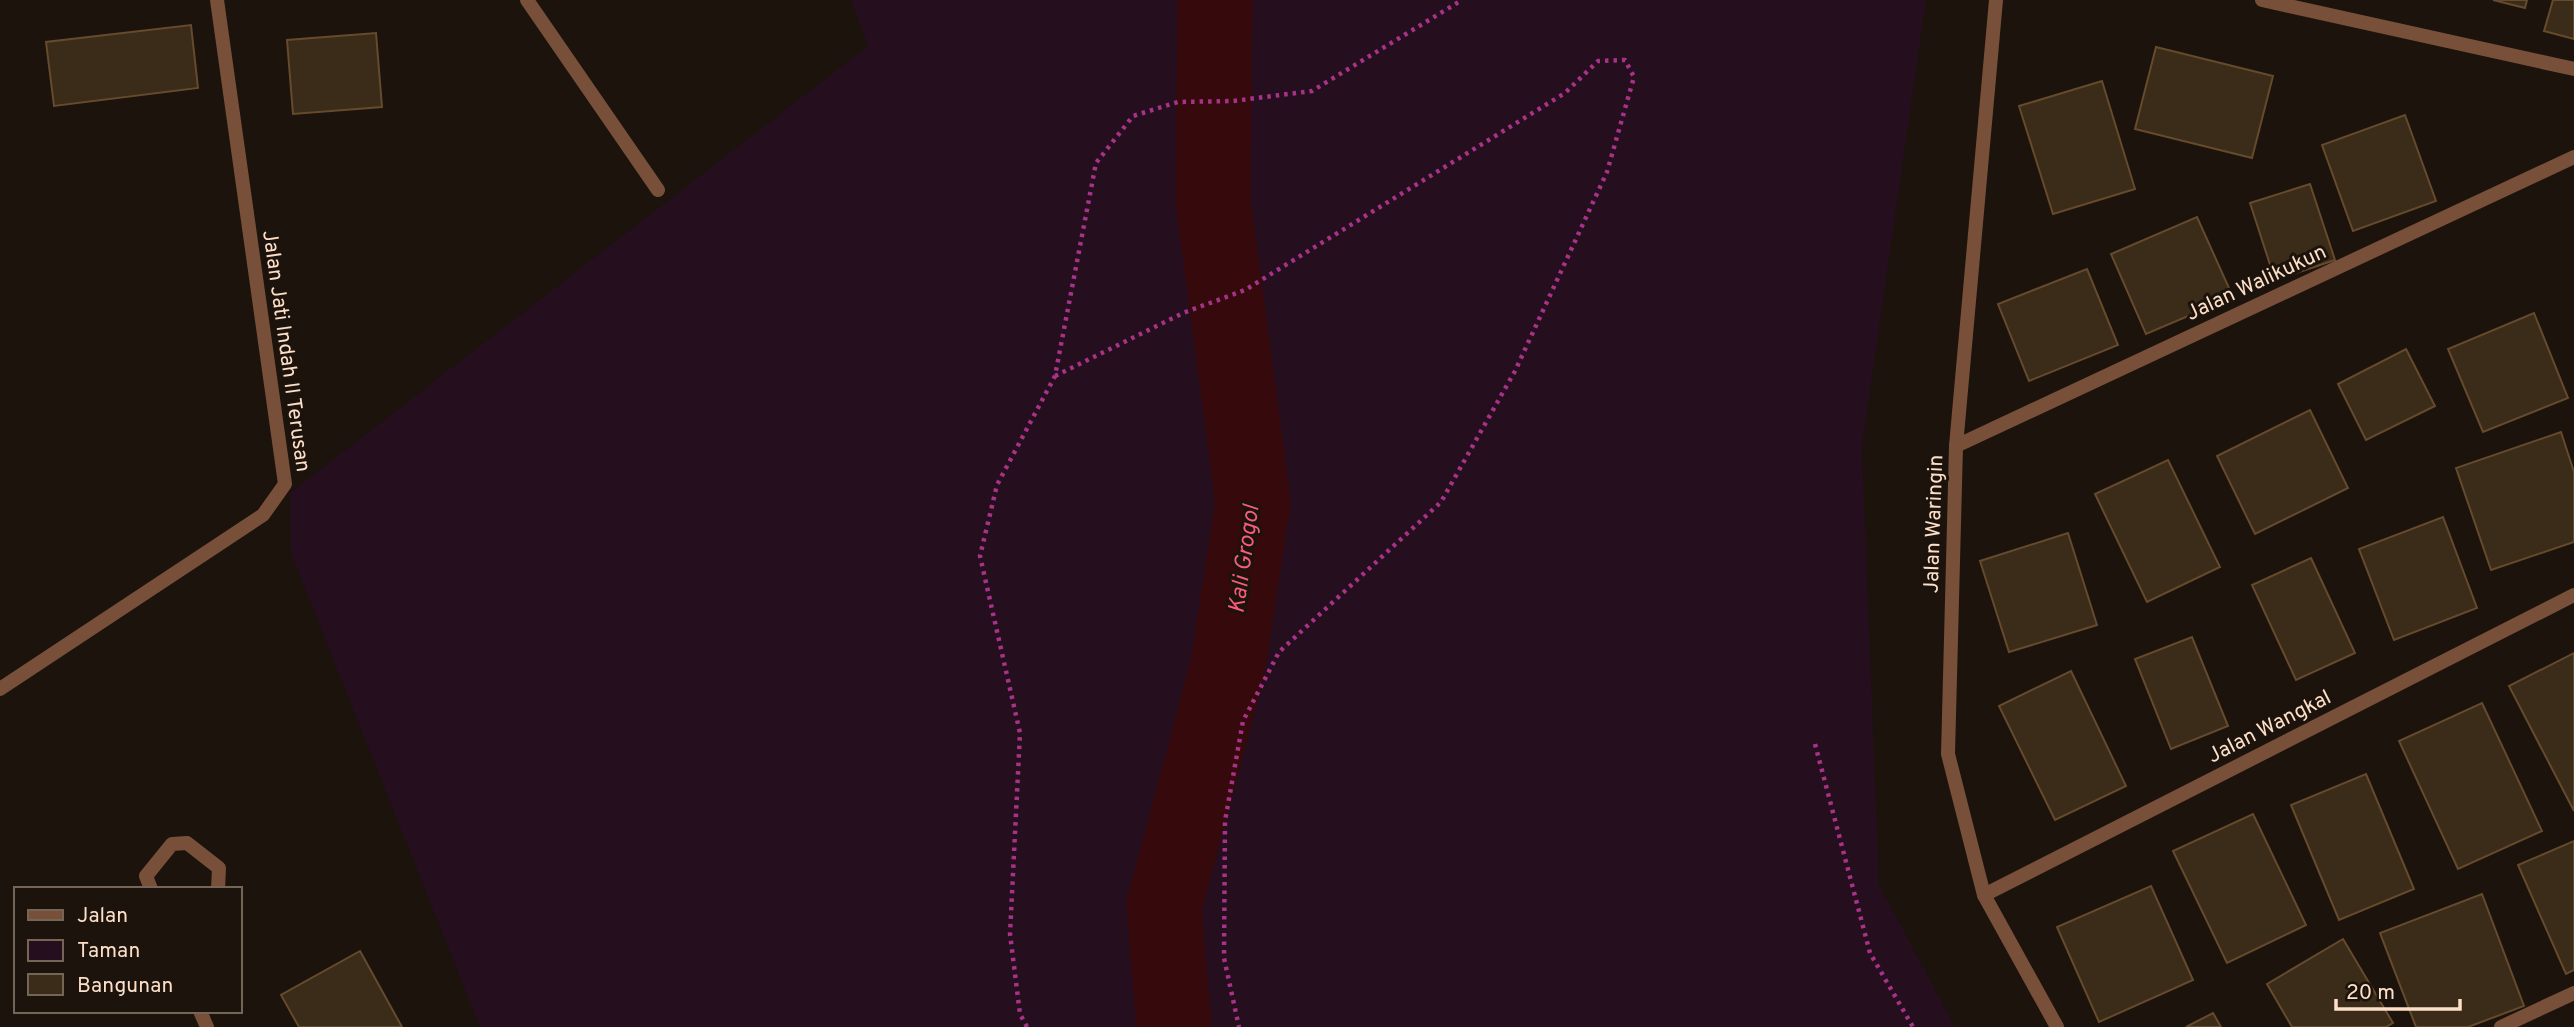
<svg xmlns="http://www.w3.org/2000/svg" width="2574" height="1027" font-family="Overpass,sans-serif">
<rect width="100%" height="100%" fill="#1b130c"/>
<polygon fill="#250f1e" points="851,0 1926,0 1862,447 1879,885 1955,1027 480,1027 291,553 290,493 868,46"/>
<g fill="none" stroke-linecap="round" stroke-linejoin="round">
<polyline stroke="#360a0c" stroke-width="75" points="1174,1027 1164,906 1228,666 1253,502 1213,200 1215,0"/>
</g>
<g fill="#3b2b19" stroke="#664a2c" stroke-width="2">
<polygon points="2493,0 2527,0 2525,8"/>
<polygon points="2553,0 2574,0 2574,39 2544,31"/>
<polygon points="191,25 198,88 54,106 46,42"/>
<polygon points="376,33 382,107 293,114 287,40"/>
<polygon points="2156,47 2273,76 2252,158 2135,129"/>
<polygon points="2102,81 2135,189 2053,214 2019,106"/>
<polygon points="2405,115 2436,201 2353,231 2322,145"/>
<polygon points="2310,184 2335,260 2275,280 2250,203"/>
<polygon points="2197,217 2233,297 2146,334 2111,254"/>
<polygon points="2087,269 2118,345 2029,381 1998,304"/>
<polygon points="2534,313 2568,398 2483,432 2448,349"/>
<polygon points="2406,349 2435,406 2366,440 2338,384"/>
<polygon points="2310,410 2348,488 2255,534 2217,456"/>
<polygon points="2561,432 2574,472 2574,542 2491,570 2456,468"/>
<polygon points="2168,460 2220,567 2147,602 2095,494"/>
<polygon points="2443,517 2477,608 2394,640 2359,549"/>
<polygon points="2068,533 2097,625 2009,652 1980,561"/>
<polygon points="2311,558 2355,653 2296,680 2252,585"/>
<polygon points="2192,637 2228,726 2171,749 2135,659"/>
<polygon points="2574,653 2574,811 2509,686"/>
<polygon points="2071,671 2126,786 2055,820 1999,706"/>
<polygon points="2482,703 2542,831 2458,869 2399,741"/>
<polygon points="2366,774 2414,889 2339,920 2291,805"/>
<polygon points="2253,814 2306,925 2227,963 2173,851"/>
<polygon points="2574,841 2574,970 2566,974 2518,865"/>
<polygon points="2151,886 2193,980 2099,1022 2057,927"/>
<polygon points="2482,894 2524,1006 2468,1027 2416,1027 2380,933"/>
<polygon points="2343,939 2393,1023 2386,1027 2292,1027 2267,984"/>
<polygon points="360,951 402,1027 299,1027 281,995"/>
<polygon points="2213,1013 2221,1027 2186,1027"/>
</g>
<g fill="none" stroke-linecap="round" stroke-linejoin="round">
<g stroke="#a73288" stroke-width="4.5" stroke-dasharray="3.5 5" stroke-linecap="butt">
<polyline points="1055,376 1183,313 1245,290 1565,93 1598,61 1625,60 1634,77 1607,172 1515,371 1441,502 1279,652 1243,721 1225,821 1224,958 1239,1027"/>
<polyline points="1815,744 1870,953 1913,1027"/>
<polyline points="1027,1027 1020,1014 1010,934 1020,733 980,556 997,485 1055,376 1096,163 1133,116 1178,102 1233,101 1312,91 1462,0"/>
</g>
<g stroke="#785039" stroke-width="14">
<polyline points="527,0 658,190"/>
<polyline points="1996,0 1956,446 1948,754 1984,895 2057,1027"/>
<polyline points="2262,0 2574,69"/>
<polyline points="1956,446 2574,157"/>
<polyline points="0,689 263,515 285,484 217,0"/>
<polyline points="151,889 146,876 172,844 187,843 219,868 218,889"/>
<polyline points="1984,895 2574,595"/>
<polyline points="200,1011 207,1027"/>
<polyline points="2501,1027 2574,993"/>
</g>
</g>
<g text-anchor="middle" stroke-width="6" stroke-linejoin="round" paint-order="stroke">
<g font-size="21" fill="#fddfc8" stroke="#1b130c">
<text transform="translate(2256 282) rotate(-25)" y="7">Jalan Walikukun</text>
<text transform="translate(287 351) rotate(82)" y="7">Jalan Jati Indah II Terusan</text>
<text transform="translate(1933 524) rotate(-88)" y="7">Jalan Waringin</text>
<text transform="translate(2269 726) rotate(-27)" y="7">Jalan Wangkal</text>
</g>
<g font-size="23" font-style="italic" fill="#f85b7c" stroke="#1b130c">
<text transform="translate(1243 559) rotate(-82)" y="8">Kali Grogol</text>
</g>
</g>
<rect x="14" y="887" width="228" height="126" fill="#1b130c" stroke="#756557" stroke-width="2"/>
<rect x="28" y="910" width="35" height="10" fill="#785039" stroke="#756557" stroke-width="2"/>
<text x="77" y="922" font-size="21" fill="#fddfc8">Jalan</text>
<rect x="28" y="940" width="35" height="21" fill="#250f1e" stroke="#756557" stroke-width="2"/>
<text x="77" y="957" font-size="21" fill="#fddfc8">Taman</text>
<rect x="28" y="974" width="35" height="21" fill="#3b2b19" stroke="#756557" stroke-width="2"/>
<text x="77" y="992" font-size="21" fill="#fddfc8">Bangunan</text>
<path d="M2336 999v10h124v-10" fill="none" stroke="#fddfc8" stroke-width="3.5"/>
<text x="2346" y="999" font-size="21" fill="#fddfc8" stroke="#1b130c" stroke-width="5" paint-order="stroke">20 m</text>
</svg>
